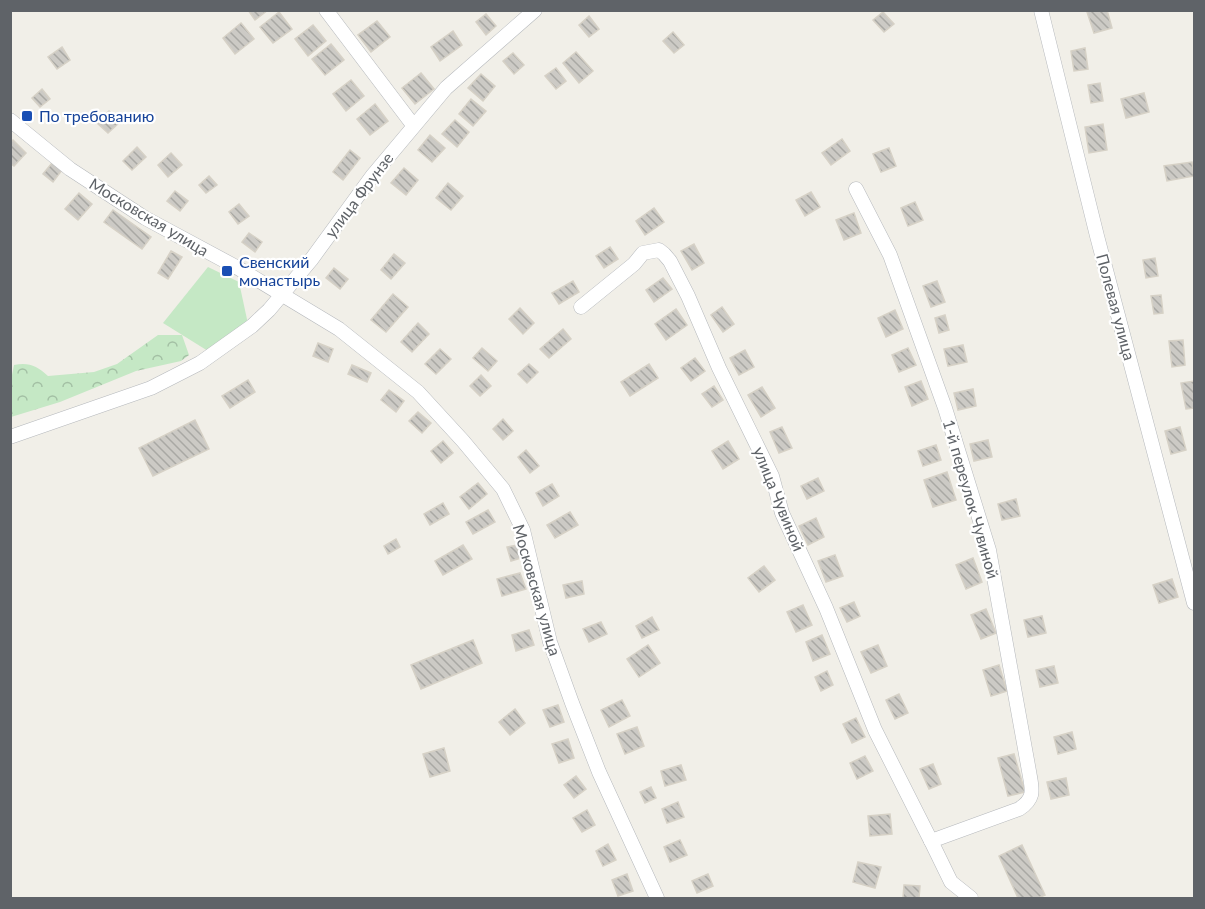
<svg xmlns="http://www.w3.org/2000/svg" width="1205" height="909" font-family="Lato,sans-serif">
<defs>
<pattern id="forest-crowns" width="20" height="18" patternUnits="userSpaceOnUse" patternTransform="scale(1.5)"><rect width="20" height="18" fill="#c5e8c5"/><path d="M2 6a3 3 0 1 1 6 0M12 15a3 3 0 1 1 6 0" fill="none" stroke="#a3c0a4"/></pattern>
<pattern id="building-back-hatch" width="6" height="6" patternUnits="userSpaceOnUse" patternTransform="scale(1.5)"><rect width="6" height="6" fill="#cccac5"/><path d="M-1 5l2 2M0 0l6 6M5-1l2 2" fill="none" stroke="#a9a8a4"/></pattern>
</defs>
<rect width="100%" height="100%" fill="#f1efe8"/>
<path fill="url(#forest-crowns)" d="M158,335H182L189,355L181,361L136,371L60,402L11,417V380L14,365C29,362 37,366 48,376L94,372L117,364Z"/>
<polygon fill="#c5e8c5" points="208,267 239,282 248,324 208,351 163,323"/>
<g fill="url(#building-back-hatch)" stroke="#d6d1c6" stroke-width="1.5">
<polygon points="248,10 268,10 255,20"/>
<polygon points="1091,10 1107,10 1112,28 1094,33 1087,12"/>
<polygon points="279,12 292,29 273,43 260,27"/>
<polygon points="883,12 894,24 884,32 873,20"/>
<polygon points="486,14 496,26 486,35 476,22"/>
<polygon points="589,16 599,29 589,37 579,25"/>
<polygon points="377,21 390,37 371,52 358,35"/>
<polygon points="241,23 254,39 235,54 223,38"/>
<polygon points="313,25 326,41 308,56 295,39"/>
<polygon points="453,31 462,45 440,61 431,47"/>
<polygon points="673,32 684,45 674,53 663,41"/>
<polygon points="331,44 344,60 325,75 312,59"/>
<polygon points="62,47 70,60 57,69 48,57"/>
<polygon points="1085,48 1088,69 1074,71 1071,51"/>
<polygon points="576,52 593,71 579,83 563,63"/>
<polygon points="513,53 524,65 514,74 503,61"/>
<polygon points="556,68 566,81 556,89 545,76"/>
<polygon points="421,73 434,89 415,104 402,88"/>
<polygon points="481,74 495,86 483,101 468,88"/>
<polygon points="351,80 364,96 346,111 333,94"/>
<polygon points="1100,83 1103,101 1091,103 1088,85"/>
<polygon points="42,89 50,99 40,107 32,98"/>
<polygon points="1144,93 1149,112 1126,118 1121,99"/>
<polygon points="471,99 486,111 473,126 459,114"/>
<polygon points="375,104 388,121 370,135 357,119"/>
<polygon points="109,111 120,122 108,133 97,123"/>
<polygon points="455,120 469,132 457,147 442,134"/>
<polygon points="1103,124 1107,150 1089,153 1085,127"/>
<polygon points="430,135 445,148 432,162 418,150"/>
<polygon points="842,139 850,151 831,165 822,153"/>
<polygon points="13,140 26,153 14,166 10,163 10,143"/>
<polygon points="137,147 146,157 132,170 123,161"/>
<polygon points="889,148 896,166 881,172 873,154"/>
<polygon points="350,150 360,158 343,180 333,172"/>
<polygon points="171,153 182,165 168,177 158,165"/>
<polygon points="1192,162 1194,176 1167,181 1164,166"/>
<polygon points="52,163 62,170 53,182 43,174"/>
<polygon points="404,168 418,180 406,195 391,183"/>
<polygon points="209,176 217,185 206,193 199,185"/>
<polygon points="448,183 463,196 451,210 436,198"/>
<polygon points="175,191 188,201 180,211 167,201"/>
<polygon points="811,192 820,207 805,216 796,200"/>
<polygon points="79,193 92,204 78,220 65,209"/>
<polygon points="915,202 923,220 908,226 901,208"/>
<polygon points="239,204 249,216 238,224 229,212"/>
<polygon points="654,208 664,222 645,235 636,221"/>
<polygon points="113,210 151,237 142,249 104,222"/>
<polygon points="854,213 861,233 844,240 836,220"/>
<polygon points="249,233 262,242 255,252 242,242"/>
<polygon points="694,244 704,263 692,270 681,251"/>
<polygon points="610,247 618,259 604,268 596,256"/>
<polygon points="171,251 182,257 168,279 158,273"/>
<polygon points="394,254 405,263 391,279 381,270"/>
<polygon points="1155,258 1158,276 1146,278 1143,260"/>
<polygon points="334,268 348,279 340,289 326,278"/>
<polygon points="663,278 672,289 654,302 646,290"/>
<polygon points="573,281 579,292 559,304 552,293"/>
<polygon points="937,281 945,302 931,307 923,286"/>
<polygon points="393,294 408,307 386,332 371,320"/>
<polygon points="1161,295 1163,313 1154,314 1151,296"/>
<polygon points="722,307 734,324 723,332 711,315"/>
<polygon points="520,308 534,323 523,334 509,319"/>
<polygon points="676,309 687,325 666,340 655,324"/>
<polygon points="895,310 903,329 886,337 878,318"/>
<polygon points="945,315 949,330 939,333 935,318"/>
<polygon points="418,323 429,334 412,352 401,342"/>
<polygon points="563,329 571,339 549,358 540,349"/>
<polygon points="1183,340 1185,365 1172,367 1169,341"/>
<polygon points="318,343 333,349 328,362 313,356"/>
<polygon points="963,345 967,362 948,366 944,349"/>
<polygon points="482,348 497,361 488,371 473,358"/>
<polygon points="908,348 916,365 899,372 892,355"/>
<polygon points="440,349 451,359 436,374 425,364"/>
<polygon points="745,350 754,367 739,375 730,358"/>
<polygon points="695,358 705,371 691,381 681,368"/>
<polygon points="529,364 538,372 527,383 518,374"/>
<polygon points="649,364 658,378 630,396 621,382"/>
<polygon points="352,365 371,373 367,382 348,374"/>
<polygon points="481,375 491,386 480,396 470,386"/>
<polygon points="248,380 255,392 230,408 222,396"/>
<polygon points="921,381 928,399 912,406 905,387"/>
<polygon points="1194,381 1194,408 1186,409 1181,383"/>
<polygon points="714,386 723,400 712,407 702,394"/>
<polygon points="762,387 775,408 761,417 748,395"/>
<polygon points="973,389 976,406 958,410 954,393"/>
<polygon points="389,390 404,401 396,412 381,400"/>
<polygon points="418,412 431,423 422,433 409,421"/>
<polygon points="503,419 513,431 503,440 493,429"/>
<polygon points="195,420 209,449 153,476 139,448"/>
<polygon points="782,427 792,448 779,453 770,432"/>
<polygon points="1180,427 1186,450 1171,454 1165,431"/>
<polygon points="988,440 992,457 974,461 970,444"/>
<polygon points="443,441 453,453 441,463 431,451"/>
<polygon points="728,441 739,459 723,469 712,451"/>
<polygon points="936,445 941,460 923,466 918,451"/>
<polygon points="526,450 539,466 530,473 518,457"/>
<polygon points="947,472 956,500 933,507 924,480"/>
<polygon points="818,478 824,491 807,499 801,486"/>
<polygon points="478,483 487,494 469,509 460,497"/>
<polygon points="552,484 559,496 543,506 536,493"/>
<polygon points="1016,499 1020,516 1002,520 998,504"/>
<polygon points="443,503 449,514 430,525 424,514"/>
<polygon points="488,510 495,522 473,534 466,522"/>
<polygon points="570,512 578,525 555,538 547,525"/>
<polygon points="816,518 824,537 808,545 799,526"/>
<polygon points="396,539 400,547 388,554 384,546"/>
<polygon points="463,545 472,559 443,575 435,561"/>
<polygon points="517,545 521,558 511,561 507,547"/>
<polygon points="835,555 843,576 826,582 818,561"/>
<polygon points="973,558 982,582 966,589 956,565"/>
<polygon points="764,566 775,580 759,592 748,578"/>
<polygon points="520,573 526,589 502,596 497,579"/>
<polygon points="1172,579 1178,597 1159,603 1153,585"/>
<polygon points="582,581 584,594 566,598 563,585"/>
<polygon points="854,602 860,616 847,622 840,608"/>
<polygon points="803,605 812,625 796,632 787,612"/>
<polygon points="986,609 996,633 981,639 971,615"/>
<polygon points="1042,616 1046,633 1028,637 1024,620"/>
<polygon points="652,617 659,630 642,638 636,626"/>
<polygon points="601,622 607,634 589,642 583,629"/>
<polygon points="529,630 534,645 516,651 512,635"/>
<polygon points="822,635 830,654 813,661 806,642"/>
<polygon points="473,640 482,663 421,689 411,665"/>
<polygon points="648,645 660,663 639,677 627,659"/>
<polygon points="878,645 887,666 871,673 861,652"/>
<polygon points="999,665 1007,691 991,696 983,670"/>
<polygon points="1054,666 1058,683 1040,687 1036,670"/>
<polygon points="827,671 833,685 821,691 815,677"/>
<polygon points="899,694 908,713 895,719 886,700"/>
<polygon points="622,700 630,716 609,727 601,710"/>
<polygon points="558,705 564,722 550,727 543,710"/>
<polygon points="515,709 525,723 510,735 499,722"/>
<polygon points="856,718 865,737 852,743 843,724"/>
<polygon points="637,727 644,746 625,754 617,734"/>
<polygon points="1072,732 1076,749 1058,754 1054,737"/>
<polygon points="568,739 574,758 559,763 552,744"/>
<polygon points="444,748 450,771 430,777 423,754"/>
<polygon points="1014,754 1025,792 1008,796 998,758"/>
<polygon points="865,756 873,771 857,779 850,763"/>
<polygon points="933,764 941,784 929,789 920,769"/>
<polygon points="681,765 686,780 665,786 661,771"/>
<polygon points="576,776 586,789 574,798 564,785"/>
<polygon points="1066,778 1069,795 1051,799 1047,782"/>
<polygon points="651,787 656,798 645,803 640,792"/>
<polygon points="678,802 684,817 667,823 662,809"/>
<polygon points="587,810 595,825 582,832 573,818"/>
<polygon points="890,814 892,834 870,836 868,816"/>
<polygon points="680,840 687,855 670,862 664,847"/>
<polygon points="608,844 616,860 603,866 596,851"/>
<polygon points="1022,845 1045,895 1038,898 1018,898 999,856"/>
<polygon points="858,862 881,867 875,888 853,882"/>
<polygon points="627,874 633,891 618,896 612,880"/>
<polygon points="708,874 713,886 697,893 692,881"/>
<polygon points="904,885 920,886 919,898 903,898"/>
</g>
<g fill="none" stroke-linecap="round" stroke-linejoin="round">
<g stroke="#b5b8bc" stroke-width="15">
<g id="minor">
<polyline points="326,10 413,125"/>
<polyline points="1041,10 1097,236 1194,603"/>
<polyline points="10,120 70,169 145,218 238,268 339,329 418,392 463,441 503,489 523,530 550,642 572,703 599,772 657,898"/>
<path d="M856,189L890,255L945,408L989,550L1029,771C1032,789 1036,798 1019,809L931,841L951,882L971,898"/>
<polyline points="581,307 634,264 643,253 659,250 664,254 670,261 688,296 719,368 772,476 782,513 826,608 875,730 931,841"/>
<polyline points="10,437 151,388 200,363 252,326 269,310 311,260 373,175 446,88 535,10"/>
</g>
</g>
<use href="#minor" stroke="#fff" stroke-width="14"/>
</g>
<g fill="#1a4fb4" stroke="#fff" stroke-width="2">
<rect x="21" y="110" width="12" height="12" rx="3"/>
<rect x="221" y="265" width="12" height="12" rx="3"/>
</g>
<g text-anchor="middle" stroke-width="4.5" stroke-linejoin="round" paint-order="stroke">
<g font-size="16" fill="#164399" stroke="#fff" text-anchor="start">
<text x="39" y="122">По требованию</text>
<text x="239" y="268">Свенский<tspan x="239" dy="18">монастырь</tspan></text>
</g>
<g font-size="16" fill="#5f6368" stroke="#fff">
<text transform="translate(359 195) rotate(-53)" y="6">улица Фрунзе</text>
<text transform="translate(149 217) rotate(31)" y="6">Московская улица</text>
<text transform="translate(1116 307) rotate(75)" y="6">Полевая улица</text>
<text transform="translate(779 499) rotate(68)" y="6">улица Чувиной</text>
<text transform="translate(971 499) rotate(74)" y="6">1-й переулок Чувиной</text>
<text transform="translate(537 590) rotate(74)" y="6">Московская улица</text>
</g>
</g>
<rect width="1205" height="909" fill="none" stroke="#5f6368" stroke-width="24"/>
</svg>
